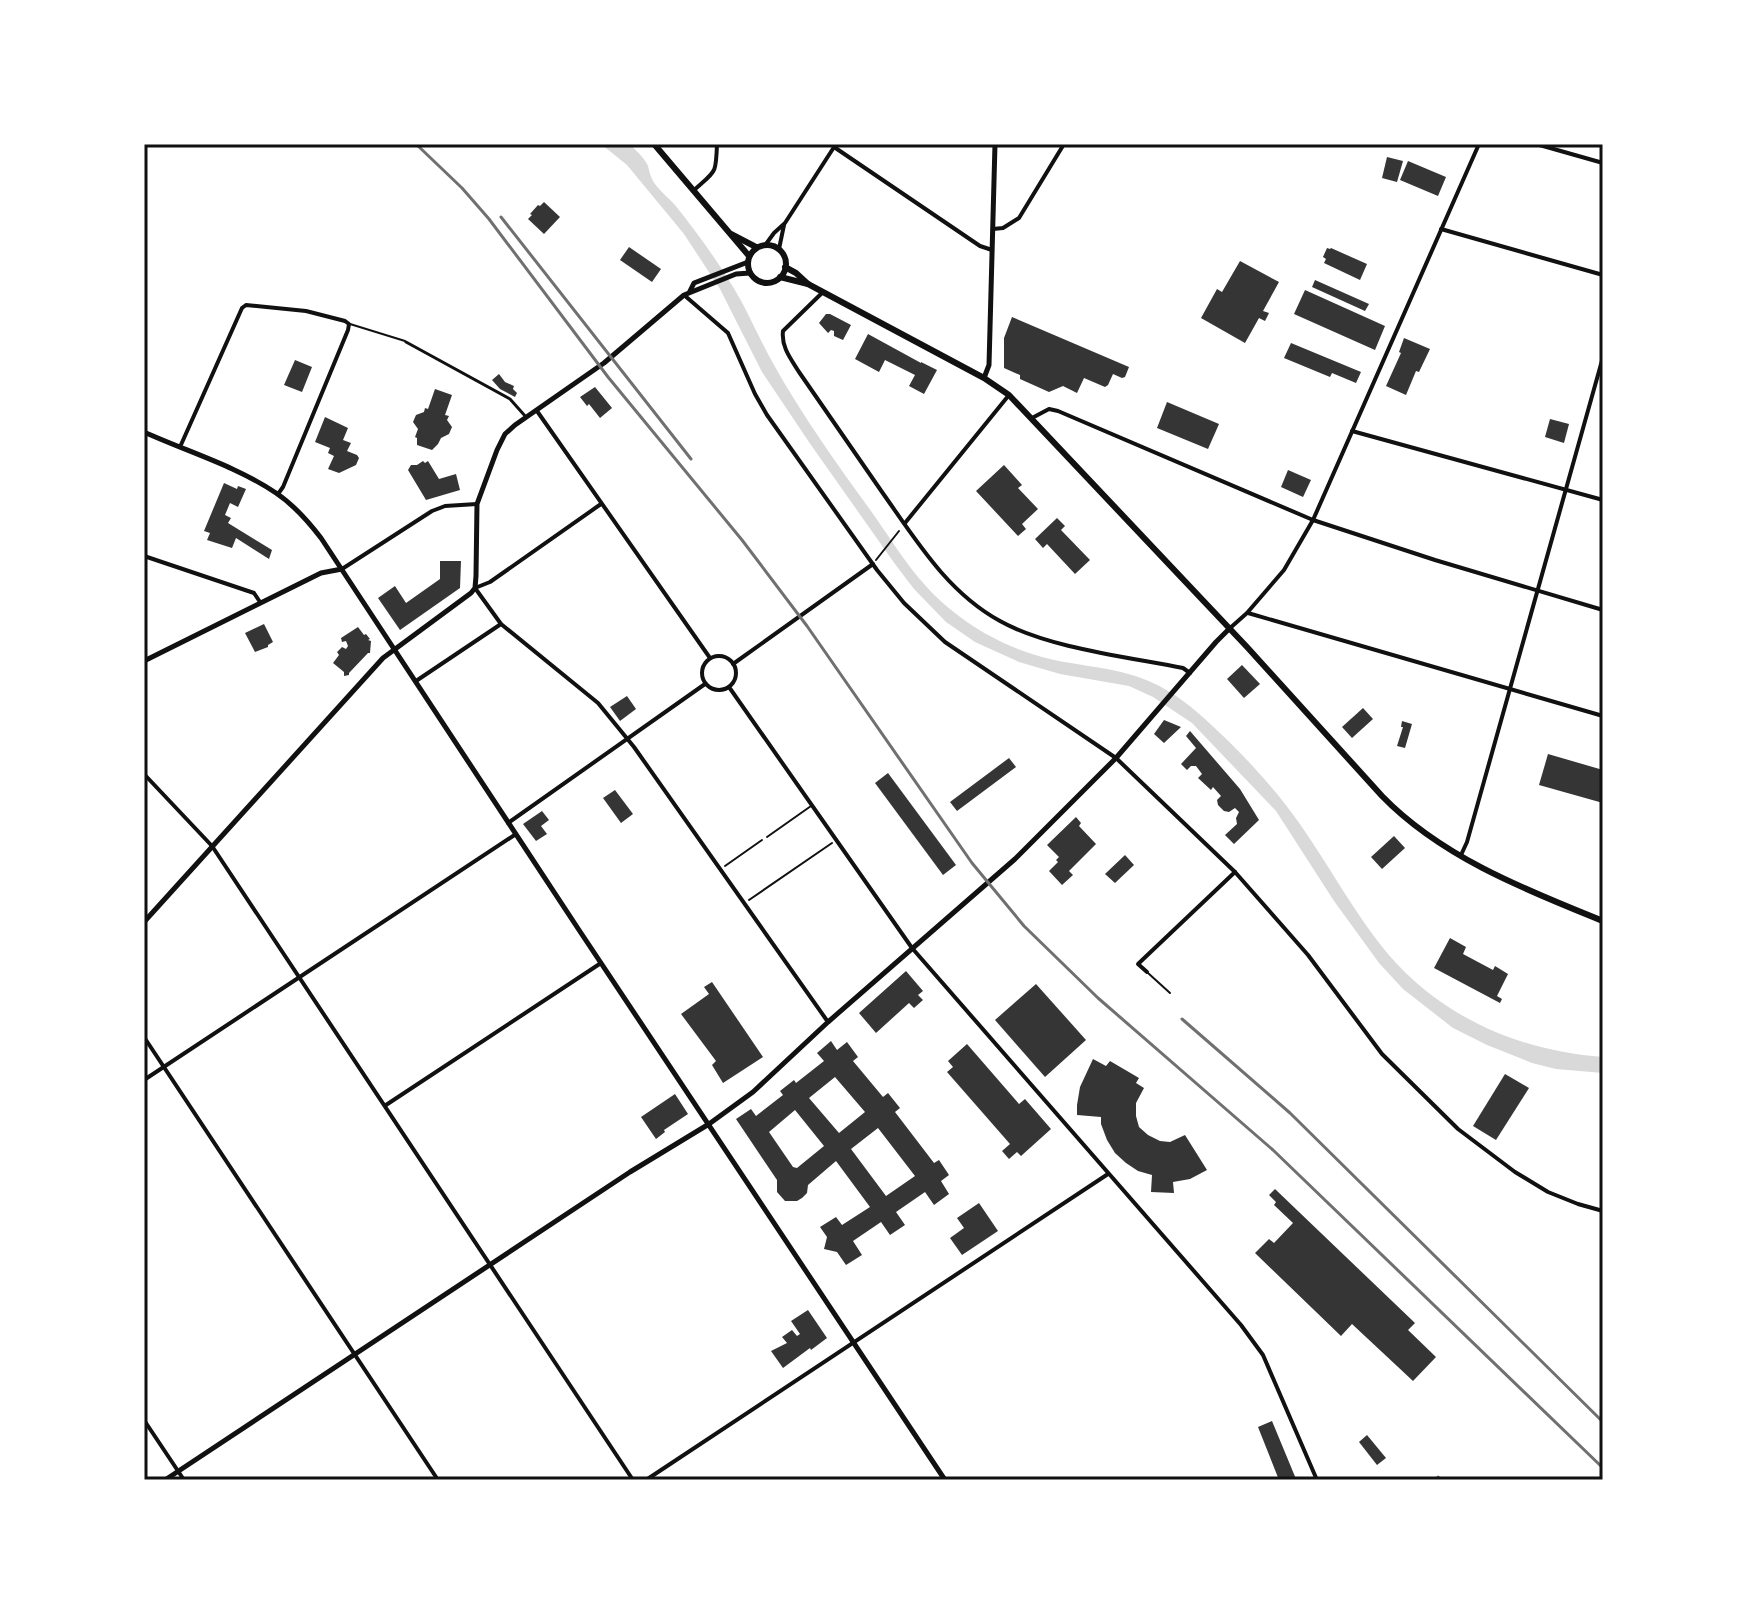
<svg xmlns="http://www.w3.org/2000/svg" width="1747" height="1624" font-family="Raleway,sans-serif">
<rect width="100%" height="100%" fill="#fff"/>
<path fill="#d9d9d9" d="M601,144H630C636,151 644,157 648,166C649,170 650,175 652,179C657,189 668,197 675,205C694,229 712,253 728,279C746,306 758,337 774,365C803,417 837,464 871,511C889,536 904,562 925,585C955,619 998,645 1042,657C1071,665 1103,666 1132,675C1156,682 1179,696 1198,713C1227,738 1261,773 1285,804C1322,851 1349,907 1388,954C1443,1018 1520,1051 1603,1057V1073L1556,1069L1532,1063L1487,1045L1453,1028L1403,989L1379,963L1334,901L1276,811L1192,723L1153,697L1129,686L1060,674L1019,662L975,642L946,622L914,589L895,564L811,445L762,372L720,289L684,234L627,165Z"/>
<g fill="#353535" fill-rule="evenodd">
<polygon points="1387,157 1403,161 1397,182 1382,178"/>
<polygon points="1408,161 1446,177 1438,196 1400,180"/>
<polygon points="544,202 560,217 544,234 528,219 532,215 530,214 538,205 540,206"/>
<polygon points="629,247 661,269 652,282 620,260"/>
<polygon points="1327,248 1330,249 1331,248 1367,264 1360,280 1324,263 1326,259 1323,257"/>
<polygon points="1240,261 1279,282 1263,311 1269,313 1265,321 1259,318 1245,343 1201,318 1217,289 1222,292"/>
<polygon points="1315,280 1369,304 1365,311 1312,287"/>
<polygon points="1305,290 1385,326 1375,350 1294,314"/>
<polygon points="826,314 830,314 851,325 843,340 834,336 834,331 831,330 828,333 819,323"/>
<polygon points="1012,317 1129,367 1125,377 1122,378 1113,374 1108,385 1105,387 1084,378 1077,393 1063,386 1049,392 1020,379 1020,375 1004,368 1004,338"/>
<polygon points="868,334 921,363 921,362 937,370 924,394 909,386 915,375 885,360 879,372 855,359"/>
<polygon points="1404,338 1430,349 1419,372 1416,371 1406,395 1386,386 1401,353 1399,352"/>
<polygon points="1291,343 1361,372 1356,383 1332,373 1330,377 1284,358"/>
<polygon points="295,360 312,367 302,392 284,385"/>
<polygon points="499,374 505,382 514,386 513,389 517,393 515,397 500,389 492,380"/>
<polygon points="595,387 612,408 600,418 589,404 587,406 580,397"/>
<polygon points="435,389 452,395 445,415 449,416 447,420 452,427 449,434 441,438 438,444 432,450 417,445 417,438 415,437 418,429 413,422 416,415 424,412 425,408 428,409"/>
<polygon points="1167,402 1219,424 1208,449 1157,428"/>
<polygon points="325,417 348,428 343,440 351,443 347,451 357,455 359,458 356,465 339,473 328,469 334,456 328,453 330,448 315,442"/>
<polygon points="1550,419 1569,424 1564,443 1545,437"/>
<polygon points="423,461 425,463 428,461 439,479 456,474 460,490 426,500 408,470 411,465 417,465"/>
<polygon points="1004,465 1022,485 1018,488 1038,509 1022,524 1026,529 1018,536 976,491"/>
<polygon points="1288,470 1311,480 1303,497 1281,487"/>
<polygon points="224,483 237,489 238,486 246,489 238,507 230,503 225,515 231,518 228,523 272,550 269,559 236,538 232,548 207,540 210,533 204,531"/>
<polygon points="1057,518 1065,526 1061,530 1090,560 1075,574 1047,544 1043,548 1035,539"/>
<polygon points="440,561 461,561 460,588 400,630 378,598 395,586 406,603 440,579"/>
<polygon points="264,624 273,642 268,645 268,647 255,652 245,633"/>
<polygon points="358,627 364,635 366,634 370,639 368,640 371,641 370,653 368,653 349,673 349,675 344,676 344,672 333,663 339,655 337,652 342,647 346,649 348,646 346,641 342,642 341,638"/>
<polygon points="1242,665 1260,684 1244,698 1227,679"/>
<polygon points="627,696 636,709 620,721 610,707"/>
<polygon points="1363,708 1373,719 1352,738 1342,727"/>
<polygon points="1164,720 1181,727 1164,743 1154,734"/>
<polygon points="1402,721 1412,724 1405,748 1397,746 1403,727 1401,727"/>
<polygon points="1190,731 1240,789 1259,820 1234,844 1225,835 1237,824 1236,818 1239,812 1235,808 1229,812 1224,811 1218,805 1217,800 1221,796 1213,787 1211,790 1198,778 1202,774 1196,766 1191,766 1187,770 1181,764 1196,748 1186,736"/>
<polygon points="1548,754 1603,770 1603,803 1539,785"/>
<polygon points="1009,758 1016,767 957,811 950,802"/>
<polygon points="888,773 956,865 943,875 875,783"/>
<polygon points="615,790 633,814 621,823 603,798"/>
<polygon points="542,811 549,820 541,826 547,834 536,841 523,824"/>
<polygon points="1076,817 1081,823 1079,826 1096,844 1069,871 1073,875 1062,885 1049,871 1058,862 1056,860 1059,857 1047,845"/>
<polygon points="1394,836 1405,848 1382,869 1371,857"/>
<polygon points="1125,855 1134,865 1115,883 1105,874"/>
<polygon points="1450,938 1466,947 1463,954 1493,970 1495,966 1508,974 1497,996 1502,999 1500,1003 1434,968"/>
<polygon points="906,971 923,991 918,995 923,1000 914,1008 909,1003 876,1033 859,1013"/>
<polygon points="712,982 763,1057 723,1083 712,1065 716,1061 681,1014 709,994 704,987"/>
<polygon points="1036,984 1086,1040 1045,1077 995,1020"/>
<path d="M831,1041L837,1050L847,1042L858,1057L853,1061L883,1097L888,1093L900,1108L895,1112L934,1163L939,1160L949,1175L941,1181L949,1194L934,1205L925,1192L896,1212L905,1225L890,1235L881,1222L853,1241L862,1255L846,1265L837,1252L824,1249L827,1237L820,1227L836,1217L842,1225L870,1207L836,1161L808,1185L807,1193L802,1198L797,1201H785L777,1192V1180L736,1119L751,1109L756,1116L783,1095L780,1091L794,1080L796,1083L824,1061L817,1053ZM835,1077L865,1112L839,1133L809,1098ZM795,1110L824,1146L797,1168L793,1167L769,1132ZM878,1128L915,1176L886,1196L851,1149Z"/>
<polygon points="967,1044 1019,1104 1025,1099 1051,1129 1021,1156 1017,1152 1009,1159 1002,1151 1010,1144 947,1072 953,1067 948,1061"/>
<polygon points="1093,1059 1106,1066 1110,1061 1139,1078 1136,1083 1144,1088 1136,1103 1136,1116 1139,1127 1148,1135 1160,1141 1170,1142 1185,1135 1207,1170 1190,1179 1173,1182 1174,1193 1151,1192 1152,1175 1138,1171 1126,1163 1115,1153 1107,1140 1101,1124 1101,1117 1077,1115 1077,1105 1080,1087"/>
<polygon points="1505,1074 1529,1088 1496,1140 1473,1126"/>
<polygon points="675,1094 688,1114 664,1130 665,1132 656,1139 641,1117"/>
<polygon points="1275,1189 1415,1323 1408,1330 1436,1357 1413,1381 1352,1324 1341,1336 1255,1253 1269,1239 1274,1243 1293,1223 1274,1205 1276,1202 1269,1195"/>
<polygon points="979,1203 998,1231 962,1255 950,1238 964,1228 957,1218"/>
<polygon points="808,1310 827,1338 811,1350 810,1348 783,1368 771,1351 787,1343 782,1337 792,1330 797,1336 800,1334 791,1321"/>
<polygon points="1272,1421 1296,1479 1294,1480 1279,1480 1258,1427"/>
<polygon points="1367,1435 1386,1458 1377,1465 1359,1442"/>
</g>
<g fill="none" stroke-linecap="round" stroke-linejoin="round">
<g stroke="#111" stroke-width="2">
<polyline points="876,560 899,531"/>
<polyline points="725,866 762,840"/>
<polyline points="749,900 832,843"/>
</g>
<g stroke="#111" stroke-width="2">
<polyline points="350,324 405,341"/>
<polyline points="767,837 811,806"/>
<polyline points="1148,973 1170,993"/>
</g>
<polyline stroke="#111" stroke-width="3" points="406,342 510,399 526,417"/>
<g stroke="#111" stroke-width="4">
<polyline points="1536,144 1603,163"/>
<polyline points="834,147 980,246 992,250"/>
<path d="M693,191C716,170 716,175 717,144"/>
<polyline points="993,229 1003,228 1019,218 1064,144"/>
<polyline points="1441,229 1603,275"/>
<polyline points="766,244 774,233 785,223 836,144"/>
<polyline points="779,249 784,225"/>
<path d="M823,292L783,331C781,347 791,359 799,372C827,412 854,452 882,492C916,540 947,592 1000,621C1048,648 1128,657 1183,668L1190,673"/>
<polyline points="684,295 728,333 755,394 767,415 877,570 904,603 945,642 1116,758 1235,872 1308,955 1382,1054 1458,1129 1515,1172 1548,1192 1578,1204 1603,1211"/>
<polyline points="537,411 710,658"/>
<polyline points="1032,418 1049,409 1058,411 1313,520 1435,560 1603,610"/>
<polyline points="1352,431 1603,500"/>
<polyline points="180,447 242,308 246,305 306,311 345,321 349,324 348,330 283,487 278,494"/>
<polyline points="601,504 490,582 475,588 501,624 598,703 634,747 828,1022"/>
<polyline points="905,523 1009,395"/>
<polyline points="144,556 254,593 260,602"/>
<polyline points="342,569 432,511 445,506 477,504"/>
<polyline points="1248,613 1603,716"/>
<polyline points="1229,629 1247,613 1284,570 1313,520 1479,144"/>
<circle cx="719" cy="673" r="17"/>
<polyline points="733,664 873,564"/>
<polyline points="416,681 501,624"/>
<polyline points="729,687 912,948 1241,1325 1263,1355 1317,1480"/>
<polyline points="144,774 212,846 633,1480"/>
<polyline points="508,823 705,684"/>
<polyline points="1461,855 1467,842 1603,357"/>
<polyline points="1147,972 1138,964 1235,872"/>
<polyline points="144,1037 438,1480"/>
<polyline points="144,1080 516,834"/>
<polyline points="386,1105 601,963"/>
<polyline points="144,1420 184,1480"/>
<polyline points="646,1480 1108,1174"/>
</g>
<g stroke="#111" stroke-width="5">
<polyline points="690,291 694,283 748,262"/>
<polyline points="984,378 989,365 995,144"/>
<path d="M144,432C188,452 236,466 276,493C294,505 308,521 321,538L579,930L945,1480"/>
<polyline points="144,661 321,573 342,569"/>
<polyline points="144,922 383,658 471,593 475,588 476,576 477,504 497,450 505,434 515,425 604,363 684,295 736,274 750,273"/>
<polyline points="165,1480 630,1172 709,1124 753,1092 828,1022 1015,859 1116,758 1216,642 1229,629"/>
</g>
<g stroke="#111" stroke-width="6">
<polyline points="654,144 749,256"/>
<polyline points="731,234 756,247"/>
<circle cx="767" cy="264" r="19"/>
<path d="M785,267L796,273L808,284L984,378L1009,395L1247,647L1382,796C1441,857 1526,890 1603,921"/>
<polyline points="780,277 808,284"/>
</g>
<g stroke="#707070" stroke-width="3">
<polyline points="416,144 462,188 489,219 608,377 742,540 807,626 972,863 1024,926 1098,998 1273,1150 1603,1468"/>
<polyline points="501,217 691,459"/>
<polyline points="1182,1019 1290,1113 1603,1422"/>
<polyline points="1438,1477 1439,1478"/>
</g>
</g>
<rect width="1747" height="1624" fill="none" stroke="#ffffff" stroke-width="292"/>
<rect x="146" y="146" width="1455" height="1332" fill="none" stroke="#111" stroke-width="3"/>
</svg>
